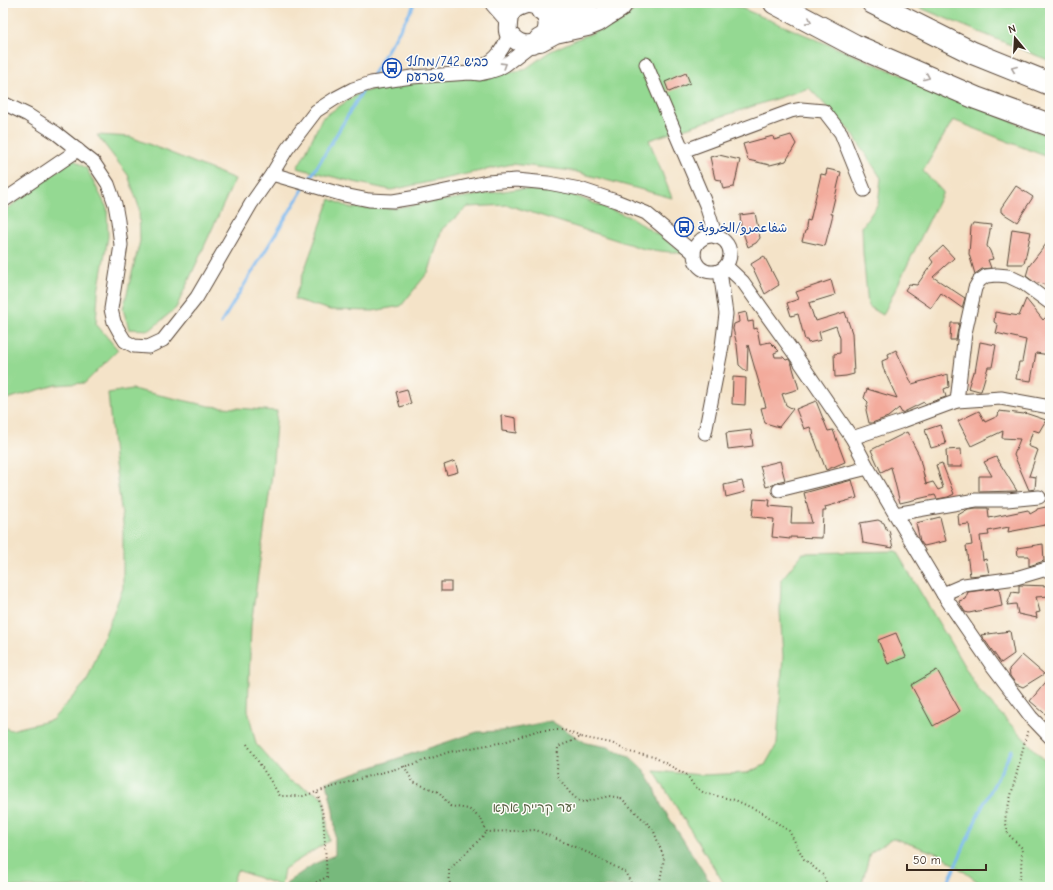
<svg xmlns="http://www.w3.org/2000/svg" width="1053" height="890" font-family="'Comic Neue','Playpen Sans Arabic','Playpen Sans Hebrew',sans-serif">
<rect width="100%" height="100%" fill="#fdfcf7"/>
<filter id="ink" filterUnits="userSpaceOnUse"><feTurbulence type="fractalNoise" baseFrequency=".025" numOctaves="2"/><feDisplacementMap in="SourceGraphic" scale="8" xChannelSelector="R" yChannelSelector="G"/><feConvolveMatrix kernelMatrix="1 2 1 2 8 2 1 2 1" color-interpolation-filters="sRGB"/></filter>
<filter id="wash" filterUnits="userSpaceOnUse"><feTurbulence type="fractalNoise" baseFrequency=".012" numOctaves="4" result="noise"/><feDisplacementMap in="SourceGraphic" scale="16" xChannelSelector="R" yChannelSelector="G"/><feGaussianBlur stdDeviation="0.9" result="paint"/><feColorMatrix in="noise" values="0 0 0 0 0 0 0 0 0 0 0 0 0 0 0 0 0 1.4 0 .05"/><feComposite in="paint" operator="in"/></filter>
<g filter="url(#wash)">
<rect width="100%" height="100%" fill="#f4e3c8"/>
<g fill="#94d992" stroke="#688258">
<polygon points="641,3 729,3 1050,137 1050,158 953,120 923,171 943,192 883,315 868,306 863,253 862,227 878,204 881,178 852,133 809,88 649,140 672,198 573,171 512,164 453,177 391,190 354,182 297,168 305,154 322,118 356,95 400,80 485,75 524,70 549,52 577,39 621,22"/>
<polygon points="920,3 1043,3 1050,7 1050,61 918,7"/>
<polygon points="97,135 131,137 235,179 176,308 150,330 129,329 123,309 140,241 139,207 128,175"/>
<polygon points="73,159 87,169 107,208 108,237 98,292 96,324 118,350 85,383 56,385 3,400 3,212"/>
<polygon points="517,189 568,193 632,218 687,254 644,249 508,205 468,207 442,229 429,271 401,306 373,311 330,310 294,299 330,199 351,208 395,208"/>
<polygon points="132,389 209,406 277,411 272,474 251,625 248,710 256,744 288,780 324,797 329,841 284,869 281,886 237,870 231,887 3,887 3,727 11,730 52,720 87,681 123,588 123,523 114,457 108,393"/>
<polygon points="896,551 979,691 1050,766 1050,887 985,887 941,855 893,838 870,853 861,887 726,887 654,771 702,775 747,773 765,765 777,744 783,656 780,611 781,580 803,553"/>
</g>
<polygon fill="#77b97c" stroke="#59724d" points="551,721 586,743 608,747 629,756 644,770 655,789 661,805 713,887 288,887 286,883 314,864 335,855 335,827 333,810 327,782 477,732 501,731"/>
<g fill="none" stroke-linecap="round" stroke-linejoin="round">
<g stroke="#7dbaf0" stroke-width="3">
<polyline points="370,79 412,9 414,3"/>
<polyline points="308,182 363,90"/>
<polyline points="221,323 305,186"/>
<polyline points="946,887 979,813 1012,750"/>
</g>
</g>
<g id="blocks">
<g fill="#f3ab9c">
<polygon points="686,73 690,83 669,92 665,82"/>
<polygon points="791,135 796,144 786,161 770,165 748,160 743,144 773,136 774,140"/>
<polygon points="719,155 740,160 734,187 723,189 721,180 715,179 710,157"/>
<polygon points="827,169 841,172 831,214 833,214 825,246 802,241 805,231 807,230 806,227 807,220 810,221 821,174 826,175"/>
<polygon points="1016,186 1033,197 1017,222 1001,212 1001,208"/>
<polygon points="755,213 760,238 756,243 748,247 741,227 740,215"/>
<polygon points="973,223 991,225 987,246 990,251 993,259 988,260 991,268 982,269 975,274 969,254 971,227"/>
<polygon points="1012,229 1031,232 1024,264 1007,264"/>
<polygon points="1050,239 1050,276 1047,285 1034,282 1026,276 1029,266"/>
<polygon points="943,246 954,258 933,277 965,298 962,308 941,293 931,308 905,290 909,284 917,285 933,262 930,258"/>
<polygon points="764,256 779,285 765,294 751,264"/>
<polygon points="831,280 835,295 809,303 814,318 815,318 816,321 845,312 852,333 854,374 846,376 835,377 834,354 840,353 840,338 836,326 819,332 821,340 808,343 807,340 805,340 798,314 791,316 787,303 799,299 796,292"/>
<polygon points="1026,299 1043,320 1050,313 1050,355 1036,353 1031,381 1016,379 1019,362 1022,362 1026,340 996,333 998,325 994,322 995,312 1019,316"/>
<polygon points="746,312 748,322 753,321 754,329 757,328 760,344 770,342 779,351 774,353 775,357 783,357 786,360 789,359 792,365 799,389 782,394 786,405 793,409 779,427 765,423 761,408 766,407 748,345 747,372 739,365 737,345 733,329 734,324 739,322 738,314"/>
<polygon points="951,323 959,323 956,340 950,340"/>
<polygon points="980,342 996,345 992,367 988,367 981,391 979,391 968,388 973,372 975,372"/>
<polygon points="896,350 912,384 948,374 949,387 944,389 946,397 925,404 924,402 902,413 899,408 888,417 872,423 869,423 866,410 868,402 864,398 867,389 897,398 883,368 882,361 889,358 888,354"/>
<polygon points="733,377 746,378 745,405 732,404"/>
<polygon points="407,389 411,404 400,407 396,392"/>
<polygon points="816,401 828,431 833,430 845,462 826,470 810,427 804,429 796,409"/>
<polygon points="979,411 985,422 998,416 999,411 1024,414 1025,413 1046,420 1039,432 1033,430 1028,446 1038,450 1029,476 1036,477 1035,489 1029,490 1014,455 1020,439 1002,438 1003,431 971,446 958,421"/>
<polygon points="501,415 516,418 517,433 502,431"/>
<polygon points="940,425 946,444 931,448 925,430"/>
<polygon points="751,430 753,446 728,449 726,433"/>
<polygon points="907,432 919,455 926,484 933,482 938,490 943,488 936,465 942,463 954,494 948,497 937,499 935,495 900,503 891,467 881,472 871,450"/>
<polygon points="961,449 962,467 947,467 946,450"/>
<polygon points="996,457 1017,491 979,492 979,476 992,476 984,462"/>
<polygon points="455,461 458,472 447,475 444,465"/>
<polygon points="780,461 785,480 777,482 773,485 766,487 760,466"/>
<polygon points="852,480 857,498 825,507 826,511 823,511 822,538 790,537 790,539 772,537 774,519 752,517 754,499 770,500 769,506 792,508 791,523 812,523 804,493"/>
<polygon points="742,481 745,492 726,497 724,485"/>
<polygon points="1050,506 1050,524 1008,532 1009,527 988,531 989,535 980,536 983,560 986,559 989,574 970,576 966,546 972,545 969,524 959,525 958,515 968,509 976,508 988,508 989,518 1028,510 1030,514 1037,510 1037,509"/>
<polygon points="940,517 946,541 924,546 920,541 916,523"/>
<polygon points="878,520 884,523 887,531 889,530 893,548 863,543 860,523"/>
<polygon points="1043,544 1044,561 1029,566 1029,556 1018,556 1017,548"/>
<rect x="441" y="582" width="10" height="9"/>
<polygon points="1019,585 1050,586 1050,596 1036,597 1040,612 1036,613 1037,618 1018,614 1016,604 1007,605 1012,592 1019,593"/>
<polygon points="999,588 1002,606 969,613 965,612 960,604 959,601 965,599 968,592"/>
<polygon points="1010,631 1014,654 1001,663 981,635"/>
<polygon points="896,633 906,657 888,664 878,640"/>
<polygon points="1022,655 1044,674 1023,687 1016,684 1010,676 1009,669"/>
<polygon points="937,670 960,711 933,726 911,685"/>
<polygon points="1050,677 1050,718 1030,701"/>
</g>
</g>
</g>
<g filter="url(#ink)">
<use href="#blocks" fill-opacity="0" stroke="#574638" stroke-width="1"/>
<g fill="none" stroke-linecap="round" stroke-linejoin="round">
<g stroke="#574638" stroke-width="15">
<g id="street">
<polyline points="646,64 706,205 716,237"/>
<path d="M474,71C494,61 501,55 509,34"/>
<polyline points="3,103 28,115 56,133 94,163 108,184 115,204 118,221 121,245 111,309 114,322 120,333 125,341 134,346 148,347 163,340 197,297 251,204 272,174 287,149 316,111 336,98 353,89 371,83 412,77 470,73 480,74 489,72 498,69 505,65 532,44"/>
<polyline points="683,151 791,111 801,109 824,111 841,133 864,190"/>
<polyline points="272,174 344,195 369,200 393,201 417,197 487,182 516,180 548,183 580,189 616,201 646,213 694,253"/>
<polyline points="3,201 78,150"/>
<circle cx="712" cy="254" r="18"/>
<polyline points="726,266 743,282 796,356 852,438 868,468 895,514 943,594 991,664 1031,717 1050,737"/>
<polyline points="957,401 965,333 975,288 979,281 986,276 997,275 1008,276 1023,283 1050,303"/>
<polyline points="705,433 722,346 726,314 720,271"/>
<polyline points="852,438 903,421 957,401 1001,398 1050,407"/>
<polyline points="779,490 868,468"/>
<polyline points="895,514 976,500 1007,500 1039,497"/>
<polyline points="943,594 964,585 1016,578 1050,568"/>
</g>
</g>
<g stroke="#574638" stroke-width="20">
<g id="secondary">
<polyline points="494,3 508,19"/>
<path d="M525,3C528,4 533,4 536,6C548,12 551,28 543,37C534,47 521,46 513,38C512,37 509,35 509,34C507,31 508,27 508,24C508,12 515,7 526,4"/>
</g>
</g>
<g stroke="#574638" stroke-width="24">
<g id="highway">
<polyline points="775,3 854,45 976,98 1050,125"/>
<polyline points="873,3 973,53 1050,84"/>
<path d="M542,10C558,15 572,17 589,15"/>
<polyline points="540,40 555,32 587,25 597,21 606,15 619,7 622,3"/>
</g>
</g>
<g stroke="#574638" stroke-width="2" stroke-dasharray="1 3" stroke-linecap="butt">
<polyline points="247,744 280,796 303,796 369,776 414,764 449,752 504,742 539,730 564,730 581,737"/>
<polyline points="404,766 413,782 439,792 450,806 469,809 481,819 487,832 536,830 593,855 625,872 633,887"/>
<polyline points="305,887 313,884 327,877 323,815 317,792"/>
<polyline points="450,887 449,870 487,832"/>
<polyline points="659,887 664,858 653,829 621,798 609,796 585,802 579,801 570,793 558,777 557,772 558,747 581,737 612,743 629,752 654,757 687,775 694,786 704,793 735,800 763,813 789,831 804,859 823,875 828,887"/>
<polyline points="1018,887 1021,872 1022,848 1008,834 1005,819 1028,729"/>
</g>
<use href="#street" stroke="#fff" stroke-width="13"/>
<use href="#secondary" stroke="#fff" stroke-width="18"/>
<use href="#highway" stroke="#fff" stroke-width="22"/>
</g>
<defs><path id="oneway-chevron" d="M-2-3.5L2.5 0L-2 3.5" fill="none" stroke-width="1.6" stroke-linecap="round" stroke-linejoin="round"/></defs>
<g stroke="#a79f9a">
<use href="#oneway-chevron" transform="translate(809 21) rotate(28)"/>
<use href="#oneway-chevron" transform="translate(504 65) rotate(-32)"/>
<use href="#oneway-chevron" transform="translate(1014 69) rotate(-158)"/>
<use href="#oneway-chevron" transform="translate(927 77) rotate(23)"/>
</g>
</g>
<defs>
<g id="bus-ring" transform="scale(1)"><circle r="9.5" fill="#fdfcf7" stroke="#1a4fb4" stroke-width="1.5"/><path d="M-5-6H5V4H4V6H2V4H-2V6H-4V4H-5ZM-3.5-4V0h7V-4ZM-3.5 1.2v1.5H-2V1.2ZM2 1.2v1.5H3.5V1.2Z" fill="#1a4fb4"/></g>
</defs>
<g fill-rule="evenodd">
<use href="#bus-ring" x="392" y="68"/>
<use href="#bus-ring" x="684" y="227"/>
</g>
<g text-anchor="middle" stroke-width="3" stroke-linejoin="round" paint-order="stroke">
<g font-size="13" fill="#164399" stroke="#fdfcf7" text-anchor="start">
<text x="406" y="66">כביש 742/מחלף<tspan x="406" dy="15">שפרעם</tspan></text>
<text x="698" y="232">شفاعمرو/الخروبة</text>
</g>
<g font-size="13" fill="#565f41" stroke="#fdfcf7">
<text x="534" y="812">יער קריית אתא</text>
</g>
</g>
<rect width="1053" height="890" fill="none" stroke="#fdfcf7" stroke-width="16"/>
<g transform="translate(1015 38) rotate(342)" stroke="#fdfcf7" stroke-width="3" paint-order="stroke">
<path d="M0-3L7 15L0 10L-7 15Z" fill="#3b2a1e"/>
<text y="-6" font-size="11" font-weight="bold" text-anchor="middle" fill="#3b2a1e">N</text>
</g>
<path d="M907 864v6h79v-6" fill="none" stroke="#3b2a1e" stroke-width="2"/>
<text x="913" y="864" font-size="12" fill="#3b2a1e" stroke="#fdfcf7" stroke-width="3" paint-order="stroke">50 m</text>
</svg>
